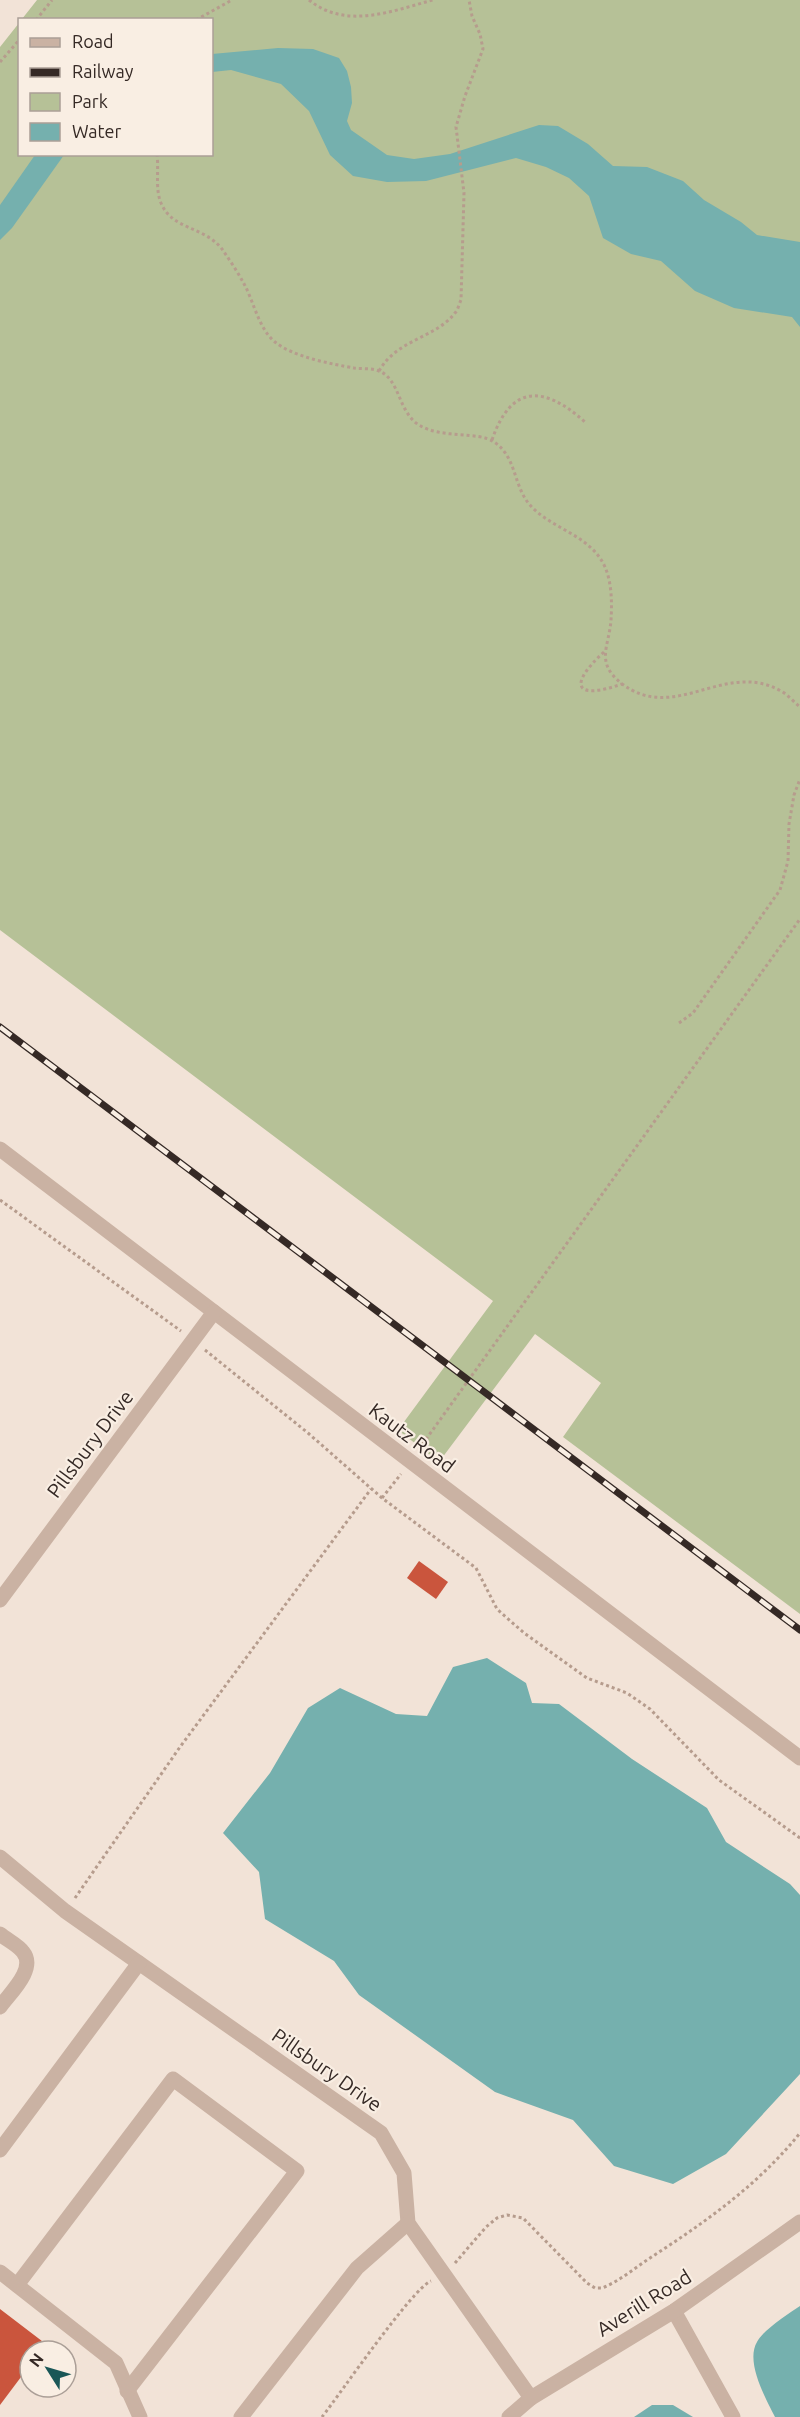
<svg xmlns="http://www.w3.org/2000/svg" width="800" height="2417" font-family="Ubuntu,sans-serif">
<rect width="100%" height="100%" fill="#f2e3d7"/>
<polygon fill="#b6c197" points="37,0 800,0 800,1614 563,1437 601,1383 535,1334 439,1462 398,1430 493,1301 0,930 0,47 19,23 20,154 212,154 212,20 22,19"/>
<g fill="#75b0ae">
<polygon points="278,48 313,49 339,58 347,71 351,87 352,103 347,121 351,130 387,155 414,159 450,154 539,125 558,126 588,144 613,166 647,167 683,181 704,200 741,222 757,235 800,242 800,327 792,317 734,308 695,291 661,261 631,254 603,238 589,196 569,178 546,167 516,158 426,181 387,182 353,176 330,155 309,111 281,84 231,70 212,72 212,54"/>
<polygon points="35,155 64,155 12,228 0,240 0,205"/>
<polygon points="487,1658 526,1683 532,1703 559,1704 632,1759 707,1808 726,1842 790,1884 800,1895 800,2074 726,2154 673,2184 614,2166 573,2120 495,2092 359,1995 334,1961 265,1919 259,1872 223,1833 270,1773 308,1708 340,1688 396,1714 427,1716 453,1667"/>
<path d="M800,2306V2417H775C766,2399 745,2362 757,2342C762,2331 789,2313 800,2306Z"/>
<polygon points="652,2405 673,2405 693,2417 634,2417"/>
</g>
<g fill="#ca553d">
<polygon points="419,1561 448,1582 436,1599 407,1578"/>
<polygon points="0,2309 55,2351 30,2351 30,2365 0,2405"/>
</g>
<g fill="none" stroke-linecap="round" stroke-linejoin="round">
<g stroke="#b69c8d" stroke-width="3" stroke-dasharray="3 3" stroke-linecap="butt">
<path d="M309,0C346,30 392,11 433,0"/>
<polyline points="36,20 52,0"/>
<polyline points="196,20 232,0"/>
<polyline points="0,62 20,39"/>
<path d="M157,154C159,170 155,189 161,203C172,230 204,226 222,249C229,259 237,271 243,282C254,301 258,328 275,342C293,357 332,364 354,368C362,369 372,368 379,371C400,379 398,412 419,425C441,439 479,431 494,442C517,457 513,486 530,505C551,529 591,535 605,567C612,583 612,604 611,620C609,647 595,662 621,683C675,725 724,659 781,691C788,695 794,702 800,707"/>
<path d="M379,371C397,339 436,338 455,313C458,310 459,304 461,300L464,193L456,127L465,96L483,49L480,34L472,16L469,0"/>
<path d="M492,440C511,384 544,385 585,422"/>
<path d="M604,652C569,684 573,701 622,684"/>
<polyline points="679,1023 693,1013 780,890 788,861 789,824 794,795 800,779"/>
<polyline points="0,1200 181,1331"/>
<polyline points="205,1350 308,1433 382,1498 476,1568 497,1609 524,1633 587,1678 627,1693 650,1709 719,1780 800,1838"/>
<polyline points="419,1449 800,919"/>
<polyline points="382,1498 401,1474"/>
<polyline points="75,1898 180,1747 371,1489"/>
<path d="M455,2263L486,2227L497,2218L507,2215L523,2218L587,2283L595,2288H602C620,2281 636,2267 653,2256C707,2221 759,2184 800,2133"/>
<path d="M322,2417C340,2394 412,2289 431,2281"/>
</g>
<g stroke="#cab2a3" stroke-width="15">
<polyline points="0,1149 800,1758"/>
<polyline points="0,1600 214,1312"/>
<polyline points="0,1857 65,1911 381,2133 404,2173 408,2223 531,2398"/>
<path d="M0,1934C7,1940 18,1945 23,1952C37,1969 9,1994 0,2007"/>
<polyline points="0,2150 139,1963"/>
<polyline points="0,2272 116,2363 140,2417"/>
<polyline points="17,2285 173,2079 297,2171 127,2391"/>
<polyline points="674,2311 733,2417"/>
<polyline points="241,2417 357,2268 408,2223"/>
<polyline points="509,2417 531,2398 674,2311 800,2222"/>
</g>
<g stroke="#352925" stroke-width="7">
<polyline id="rail" points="0,1027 800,1630"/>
</g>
<use href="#rail" stroke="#f9eee3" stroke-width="4.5" stroke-dasharray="14" stroke-linecap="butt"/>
</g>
<g text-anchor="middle" stroke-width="4.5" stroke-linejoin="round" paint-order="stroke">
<g font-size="20" fill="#352925" stroke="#f9eee3">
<text transform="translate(412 1438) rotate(37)" y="7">Kautz Road</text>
<text transform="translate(90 1444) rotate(-53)" y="7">Pillsbury Drive</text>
<text transform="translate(327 2070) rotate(35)" y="7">Pillsbury Drive</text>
<text transform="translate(644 2303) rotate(-32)" y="7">Averill Road</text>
</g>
</g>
<rect x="18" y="18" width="195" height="138" fill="#f9eee3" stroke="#ab9f97" stroke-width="1.5"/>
<rect x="30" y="38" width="30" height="9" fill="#cab2a3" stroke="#ab9f97" stroke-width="1.5"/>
<text x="72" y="48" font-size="18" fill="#352925">Road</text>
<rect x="30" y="68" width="30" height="9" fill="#352925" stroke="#ab9f97" stroke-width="1.5"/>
<text x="72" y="78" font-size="18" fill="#352925">Railway</text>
<rect x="30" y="93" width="30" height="18" fill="#b6c197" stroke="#ab9f97" stroke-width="1.5"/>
<text x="72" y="108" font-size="18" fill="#352925">Park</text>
<rect x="30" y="123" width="30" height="18" fill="#75b0ae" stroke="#ab9f97" stroke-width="1.5"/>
<text x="72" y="138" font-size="18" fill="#352925">Water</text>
<g transform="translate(48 2369) rotate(307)"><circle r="28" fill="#f9eee3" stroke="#ab9f97" stroke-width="1.5"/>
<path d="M0-4.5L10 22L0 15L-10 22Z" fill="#1a5757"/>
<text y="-9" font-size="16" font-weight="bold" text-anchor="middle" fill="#352925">N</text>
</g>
</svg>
